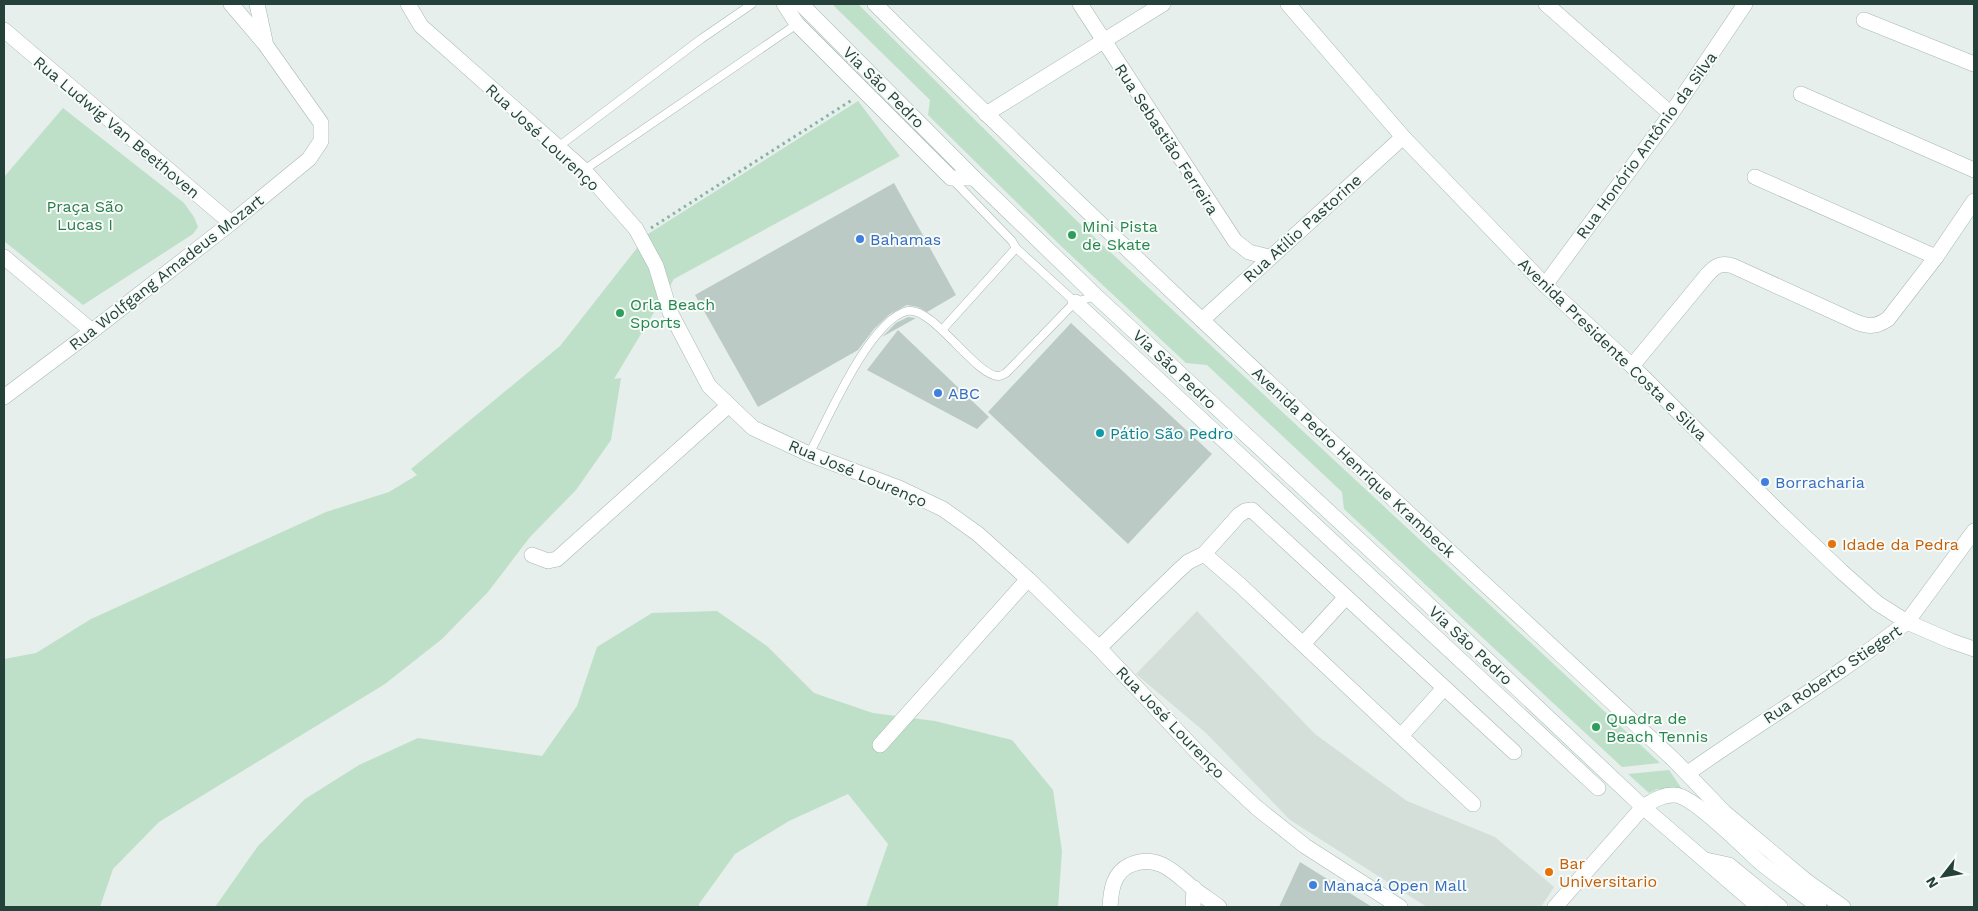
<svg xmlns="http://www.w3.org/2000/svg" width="1978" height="911" font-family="'Work Sans',sans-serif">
<rect width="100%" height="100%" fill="#e6efeb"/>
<polygon fill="#d4dfda" points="1197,611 1315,734 1407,801 1495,837 1554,887 1541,907 1427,907 1290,820 1206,733 1136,674"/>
<g fill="#bfe0c8">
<polygon points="832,4 858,4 1078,222 1660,763 1622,767 1344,509 1342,492 1207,365 1186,363 1061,246 928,115 930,100"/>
<polygon points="858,101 900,156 674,279 614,379 621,378 611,440 576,490 530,537 488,592 442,639 385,684 159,822 113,869 100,907 4,907 4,659 36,653 91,619 326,512 389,492 417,475 411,469 560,346 648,234"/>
<polygon points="63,108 184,203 194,217 198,227 193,234 83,305 4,241 4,177"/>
<polygon points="717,611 767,646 814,693 873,713 935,721 1012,740 1053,790 1062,851 1058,907 866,907 888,844 848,794 789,821 735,854 699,904 699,907 215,907 258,846 305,799 359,765 418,738 542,756 577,706 597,647 652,613"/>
<polygon points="1669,770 1682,789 1657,789 1649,793 1628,774"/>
</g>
<g fill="#bbcac4">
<polygon points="894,183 956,295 927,312 918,307 907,305 890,314 874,329 858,350 758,407 695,295"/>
<polygon points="908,317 916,318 882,337 896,323"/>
<polygon points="1071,323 1212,454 1128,544 988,412"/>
<polygon points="898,330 989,417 977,429 867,370"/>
<polygon points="1300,862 1372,907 1279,907"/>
</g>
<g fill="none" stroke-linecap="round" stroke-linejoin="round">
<g stroke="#a8b8b2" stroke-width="9">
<g id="service">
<polyline points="558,147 701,39 752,4"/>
<polyline points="584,170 797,24"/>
<polyline points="953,180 1012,241 1016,248 1075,302"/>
<polyline points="942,330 1016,248"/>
<path d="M809,454C828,419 869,321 907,311C932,305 976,377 999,376C1001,376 1004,374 1006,373L1075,302L1096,296"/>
</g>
</g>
<g stroke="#a8b8b2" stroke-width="16">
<g id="minor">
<polyline points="257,4 265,41"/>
<polyline points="408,4 421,26 584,170 636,229 656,266 670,312 709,386 753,428 809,454 899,488 943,509 978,534 1028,579 1099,648 1200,755 1257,808 1305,846 1400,907"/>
<polyline points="784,4 797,24 951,178 974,178"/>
<polyline points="1080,4 1235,241 1249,252 1269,257"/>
<polyline points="1546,4 1671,114"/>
<polyline points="1864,20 1974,64"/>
<polyline points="4,30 231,223"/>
<polyline points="1801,94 1974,170"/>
<polyline points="986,114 1163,4"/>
<polyline points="1755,177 1936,257"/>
<polyline points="4,257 92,331"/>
<polyline points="1545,285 1671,114 1745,4"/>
<polyline points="1075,302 1598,788"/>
<path d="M1632,366L1707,275C1715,266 1721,262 1733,266L1856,322C1869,327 1876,327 1888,319L1936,257L1974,201"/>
<polyline points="4,397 92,331 231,223 309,159 321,141 321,123 265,44 231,4"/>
<polyline points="1204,554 1239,515 1245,511 1252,510 1514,752"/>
<polyline points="532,555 548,561 557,559 729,405"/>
<polyline points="1907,622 1974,531"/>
<polyline points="1303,644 1346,597"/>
<polyline points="1099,648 1177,572 1188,562 1204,554 1240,585 1473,804"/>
<polyline points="1401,736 1444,688"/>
<polyline points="880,745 1028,579"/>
<path d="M1110,907C1111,890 1113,873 1130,865C1158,853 1175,873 1194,889C1202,895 1211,901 1219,907"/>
<polyline points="1193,907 1194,888"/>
</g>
</g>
<g stroke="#a8b8b2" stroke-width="16">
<polyline id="tertiary" points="1555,907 1643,807"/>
</g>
<g stroke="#a4bbb3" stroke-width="16">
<g id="secondary">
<polyline points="801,4 974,178 1096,296 1395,573 1643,807 1759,907"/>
<path d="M875,4C1135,263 1405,509 1673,759L1725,813L1805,880L1843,907"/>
<polyline points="1288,4 1403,137 1545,285 1632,366 1779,512 1841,571 1877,603 1907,622 1951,641 1974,649"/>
<polyline points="1202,320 1403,137"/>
<path d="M1688,773C1760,722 1837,677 1907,622"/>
<path d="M1643,807C1653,801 1663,794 1675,795C1694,796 1744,848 1761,863C1780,878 1800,892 1819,907"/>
<polyline points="1706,860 1729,865 1780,907"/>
</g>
</g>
<polyline stroke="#86b3a5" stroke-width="3" stroke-dasharray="2.5 4" stroke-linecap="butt" points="651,228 852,100"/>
<use href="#service" stroke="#fff" stroke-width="8"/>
<use href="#minor" stroke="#fff" stroke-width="15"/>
<use href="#tertiary" stroke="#fff" stroke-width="15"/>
<use href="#secondary" stroke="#fff" stroke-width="15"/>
</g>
<g fill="#2e9e5b" stroke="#f7fbf9" stroke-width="2">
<circle cx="1072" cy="235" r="5"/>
<circle cx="620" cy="313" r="5"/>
<circle cx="1596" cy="727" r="5"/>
</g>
<g fill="#3f7fe0" stroke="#f7fbf9" stroke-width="2">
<circle cx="860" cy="239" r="5"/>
<circle cx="938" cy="393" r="5"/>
<circle cx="1765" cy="482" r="5"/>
<circle cx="1313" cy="885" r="5"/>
</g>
<circle fill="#0f9aa8" stroke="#f7fbf9" stroke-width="2" cx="1100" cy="433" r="5"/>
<g fill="#e8710a" stroke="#f7fbf9" stroke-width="2">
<circle cx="1832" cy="544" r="5"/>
<circle cx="1549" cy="872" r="5"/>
</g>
<g text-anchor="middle" stroke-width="4" stroke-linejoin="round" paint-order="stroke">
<g font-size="16" fill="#24423a" stroke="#f7fbf9">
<text transform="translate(884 87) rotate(45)" y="6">Via São Pedro</text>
<text transform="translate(117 127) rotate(40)" y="6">Rua Ludwig Van Beethoven</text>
<text transform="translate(543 137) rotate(43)" y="6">Rua José Lourenço</text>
<text transform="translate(1167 139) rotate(57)" y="6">Rua Sebastião Ferreira</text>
<text transform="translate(1646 145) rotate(-54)" y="6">Rua Honório Antônio da Silva</text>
<text transform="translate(1302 228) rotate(-42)" y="6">Rua Atílio Pastorine</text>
<text transform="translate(166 272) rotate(-38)" y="6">Rua Wolfgang Amadeus Mozart</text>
<text transform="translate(1613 349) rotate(44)" y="6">Avenida Presidente Costa e Silva</text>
<text transform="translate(1175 369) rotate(43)" y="6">Via São Pedro</text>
<text transform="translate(1354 462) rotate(43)" y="6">Avenida Pedro Henrique Krambeck</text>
<text transform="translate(858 473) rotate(23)" y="6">Rua José Lourenço</text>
<text transform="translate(1471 645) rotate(43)" y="6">Via São Pedro</text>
<text transform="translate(1832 674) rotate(-34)" y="6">Rua Roberto Stiegert</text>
<text transform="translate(1171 722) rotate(46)" y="6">Rua José Lourenço</text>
</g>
<g font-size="16" fill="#2d7a4b" stroke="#f7fbf9">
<text x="85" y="212">Praça São<tspan x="85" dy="18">Lucas I</tspan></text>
</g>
<g font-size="16" fill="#27864d" stroke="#f7fbf9" text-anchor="start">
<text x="1082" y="232">Mini Pista<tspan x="1082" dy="18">de Skate</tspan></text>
<text x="630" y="310">Orla Beach<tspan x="630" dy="18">Sports</tspan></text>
<text x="1606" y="724">Quadra de<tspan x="1606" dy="18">Beach Tennis</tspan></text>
</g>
<g font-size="16" fill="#366cbe" stroke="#f7fbf9" text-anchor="start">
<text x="870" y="245">Bahamas</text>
<text x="948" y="399">ABC</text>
<text x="1775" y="488">Borracharia</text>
<text x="1323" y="891">Manacá Open Mall</text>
</g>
<g font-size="16" fill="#0d838f" stroke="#f7fbf9" text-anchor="start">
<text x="1110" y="439">Pátio São Pedro</text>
</g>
<g font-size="16" fill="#c56008" stroke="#f7fbf9" text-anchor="start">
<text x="1842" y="550">Idade da Pedra</text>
<text x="1559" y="869">Bar<tspan x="1559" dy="18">Universitario</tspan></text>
</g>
</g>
<rect width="1978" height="911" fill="none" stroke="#24423a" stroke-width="10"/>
<g transform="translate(1943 876) rotate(239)" stroke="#f7fbf9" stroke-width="4" paint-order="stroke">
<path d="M0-4L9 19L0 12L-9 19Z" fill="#24423a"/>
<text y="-8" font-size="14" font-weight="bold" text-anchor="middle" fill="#24423a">N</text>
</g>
</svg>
